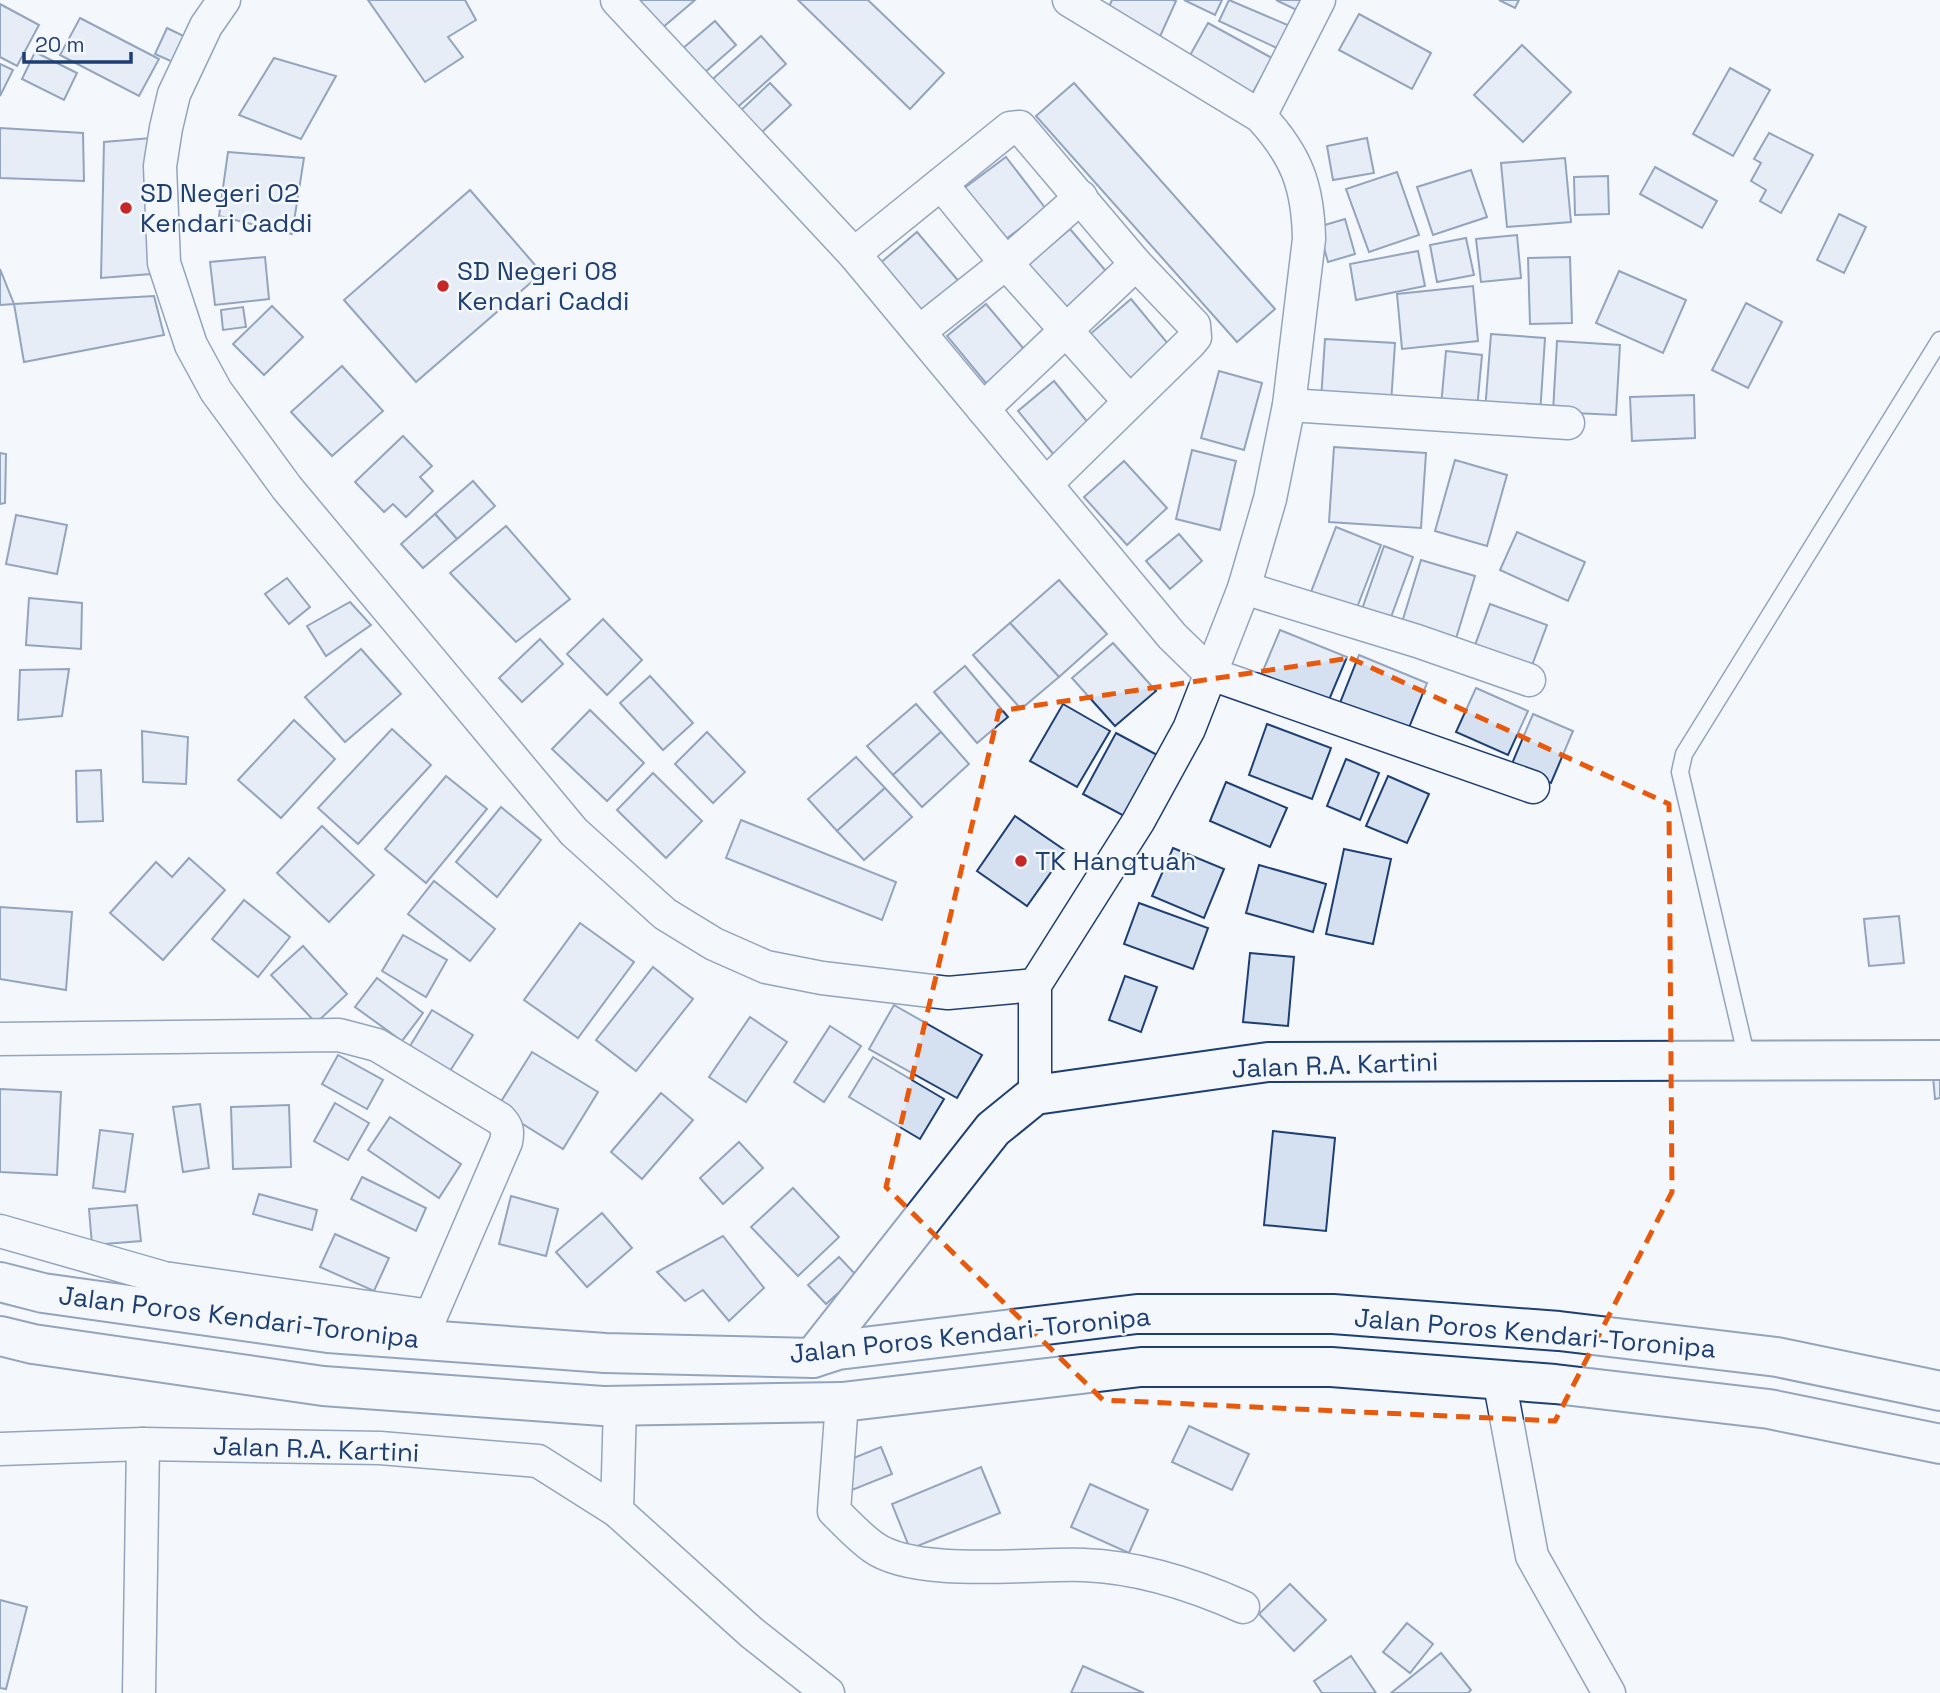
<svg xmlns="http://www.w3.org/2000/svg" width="1940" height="1693" font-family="'Space Grotesk',sans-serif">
<rect width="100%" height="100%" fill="#f4f7fb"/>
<g fill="#d5e0f0" stroke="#1d3f73" stroke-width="2">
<polygon points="368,0 465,0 476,20 448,37 463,57 425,82"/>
<polygon points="637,0 695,0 662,28"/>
<polygon points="798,0 868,0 944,73 910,109"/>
<polygon points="1112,0 1173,0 1176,1 1158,41 1104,17"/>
<polygon points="1184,0 1222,0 1215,15"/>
<polygon points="1229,0 1290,26 1279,49 1219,21"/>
<polygon points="1276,0 1314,0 1307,15"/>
<polygon points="1499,0 1519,0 1515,8"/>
<polygon points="0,4 39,25 17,66 0,57"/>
<polygon points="1359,14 1431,53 1412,89 1339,50"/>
<polygon points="80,18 159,59 139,96 60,55"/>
<polygon points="715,21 736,45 704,73 682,49"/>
<polygon points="1208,23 1272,58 1248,101 1184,66"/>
<polygon points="167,28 196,42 184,67 155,54"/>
<polygon points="761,36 786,64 731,113 706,85"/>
<polygon points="1522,45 1571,92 1523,142 1474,95"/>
<polygon points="35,52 77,73 64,100 22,79"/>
<polygon points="274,58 336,76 301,139 239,115"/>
<polygon points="0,64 13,70 0,96"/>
<polygon points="1730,68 1770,90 1733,156 1693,134"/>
<polygon points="770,83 791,105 759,135 738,113"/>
<polygon points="1074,83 1275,309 1237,342 1036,116"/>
<polygon points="0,128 83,133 84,181 0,178"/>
<polygon points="1769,133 1813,155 1781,213 1760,201 1766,190 1751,181 1761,163 1754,159"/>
<polygon points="151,138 151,274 101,278 104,142"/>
<polygon points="1367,138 1374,173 1333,180 1327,146"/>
<polygon points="228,152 304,158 292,234 219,216"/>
<polygon points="1006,157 1046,209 998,245 959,192"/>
<polygon points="1565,158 1571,222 1507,227 1501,163"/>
<polygon points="1655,167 1717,201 1702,228 1640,194"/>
<polygon points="1471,170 1487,217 1433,235 1417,187"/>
<polygon points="1397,172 1419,235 1369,252 1346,189"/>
<polygon points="1608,176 1609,214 1575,215 1574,177"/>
<polygon points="470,190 542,273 416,382 344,300"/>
<polygon points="1839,214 1866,227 1844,273 1817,260"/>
<polygon points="1345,219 1355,254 1328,262 1318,227"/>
<polygon points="1070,229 1111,277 1067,314 1026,266"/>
<polygon points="917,232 961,284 923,316 879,264"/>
<polygon points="1517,235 1521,278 1481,282 1476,239"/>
<polygon points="1466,238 1474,275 1437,282 1430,245"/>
<polygon points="1418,251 1425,286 1356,300 1350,264"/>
<polygon points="265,257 269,299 215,305 210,262"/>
<polygon points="1570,257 1572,323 1530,324 1528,258"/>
<polygon points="0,269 14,304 0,305"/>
<polygon points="1619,271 1686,300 1663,353 1596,323"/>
<polygon points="1473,286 1478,341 1402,349 1397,294"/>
<polygon points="154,296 164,335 24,362 14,304"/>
<polygon points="1131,299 1174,351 1131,387 1088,336"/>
<polygon points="1746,303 1782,322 1748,388 1712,370"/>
<polygon points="986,304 1029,355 990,388 947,336"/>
<polygon points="272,306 303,337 264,375 233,344"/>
<polygon points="243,307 246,327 223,330 221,310"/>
<polygon points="1491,334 1545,338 1540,415 1485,411"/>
<polygon points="1325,339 1395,343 1391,404 1321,400"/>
<polygon points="1557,341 1620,345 1616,415 1553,412"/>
<polygon points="1446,351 1482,355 1477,409 1441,406"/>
<polygon points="342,366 383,411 332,456 291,412"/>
<polygon points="1219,371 1262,383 1244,450 1201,438"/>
<polygon points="1054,381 1090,425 1054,455 1018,411"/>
<polygon points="1694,395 1695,438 1632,441 1630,397"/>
<polygon points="403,436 432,466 420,477 433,491 406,517 393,504 384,512 355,482"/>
<polygon points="1334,447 1426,453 1421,528 1329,522"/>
<polygon points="1192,450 1236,461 1220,530 1176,519"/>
<polygon points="0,453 6,454 5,503 0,504"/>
<polygon points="1455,460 1507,475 1487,546 1435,531"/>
<polygon points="1124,461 1167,508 1127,545 1084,497"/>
<polygon points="473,481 495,506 457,539 435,514"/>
<polygon points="435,514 457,539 423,568 401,544"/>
<polygon points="16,515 67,525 57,574 6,564"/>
<polygon points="506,526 570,599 516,642 450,573"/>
<polygon points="1336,527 1381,545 1356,610 1311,592"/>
<polygon points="1517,532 1585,562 1568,601 1500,570"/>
<polygon points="1179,534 1202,561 1170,589 1146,561"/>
<polygon points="1384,546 1413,557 1387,628 1359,618"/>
<polygon points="1421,560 1475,576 1454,645 1400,629"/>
<polygon points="287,578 310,607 289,624 265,594"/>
<polygon points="1059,580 1107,634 1059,677 1010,623"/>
<polygon points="29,598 82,603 81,649 26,645"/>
<polygon points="350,602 371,625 326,656 307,626"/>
<polygon points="1490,604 1547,625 1531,668 1474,648"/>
<polygon points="603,619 642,660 607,695 567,654"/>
<polygon points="1010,623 1059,677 1021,709 973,655"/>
<polygon points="1280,630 1347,657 1326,707 1260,678"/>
<polygon points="540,639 563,664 522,702 499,678"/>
<polygon points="1113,643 1156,691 1115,726 1072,678"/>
<polygon points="361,649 401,694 345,742 305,697"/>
<polygon points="1359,655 1427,683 1406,735 1338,708"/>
<polygon points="965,666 1008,717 977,743 934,692"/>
<polygon points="69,669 62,716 18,720 20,670"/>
<polygon points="650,676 693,723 663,750 620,703"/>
<polygon points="1476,688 1528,711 1508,755 1456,732"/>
<polygon points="916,704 941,732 893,775 867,746"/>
<polygon points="1063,704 1110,731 1077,787 1030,761"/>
<polygon points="590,710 644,763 607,801 552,749"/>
<polygon points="1533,714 1573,731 1551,783 1511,766"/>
<polygon points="294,720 335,759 281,818 238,780"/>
<polygon points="1267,724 1331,748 1312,799 1249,775"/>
<polygon points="392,729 431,765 358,844 318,808"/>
<polygon points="142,731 188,737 186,784 143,782"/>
<polygon points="707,732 745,772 713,803 675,764"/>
<polygon points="941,732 969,764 922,807 893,775"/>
<polygon points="1116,733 1159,756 1126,817 1083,794"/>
<polygon points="856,757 885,788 837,831 808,799"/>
<polygon points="1346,759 1379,773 1360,820 1327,806"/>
<polygon points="101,770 103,821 77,822 76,771"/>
<polygon points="653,773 702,821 666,858 617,810"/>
<polygon points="446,776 487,809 426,883 385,849"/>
<polygon points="1388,776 1429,794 1407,843 1366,826"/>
<polygon points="1226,782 1287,808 1270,847 1210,821"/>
<polygon points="885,788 912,817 864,860 837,831"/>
<polygon points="501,807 541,840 497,897 456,862"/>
<polygon points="1015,816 1066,851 1027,906 977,871"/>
<polygon points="741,820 896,882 882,920 726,858"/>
<polygon points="322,826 374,875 329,922 277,873"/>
<polygon points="1173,848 1224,869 1204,918 1152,896"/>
<polygon points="1344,849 1391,859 1373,944 1326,934"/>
<polygon points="189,858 225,890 163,960 110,913 156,862 172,877"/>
<polygon points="1259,865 1326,884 1313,932 1246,913"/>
<polygon points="434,881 495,929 470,961 408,914"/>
<polygon points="244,900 290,937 258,977 212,939"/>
<polygon points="1139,903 1208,928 1193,969 1124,944"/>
<polygon points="0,907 72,912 66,990 0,979"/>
<polygon points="1899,916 1904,963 1869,966 1864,919"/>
<polygon points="580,923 634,962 578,1038 524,1000"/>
<polygon points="403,935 447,960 426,997 382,971"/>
<polygon points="303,946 347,994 316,1023 271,975"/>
<polygon points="1250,953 1294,957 1288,1026 1243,1022"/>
<polygon points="653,967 693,999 636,1071 596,1040"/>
<polygon points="1125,976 1157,987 1141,1032 1109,1020"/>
<polygon points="377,978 423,1013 402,1041 355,1007"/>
<polygon points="894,1005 982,1055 957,1098 869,1049"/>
<polygon points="432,1010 473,1035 450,1071 410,1046"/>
<polygon points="750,1017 787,1042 746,1102 709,1077"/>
<polygon points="830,1026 861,1046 824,1102 794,1082"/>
<polygon points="532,1052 598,1092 563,1149 497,1108"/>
<polygon points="338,1055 383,1080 367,1109 322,1084"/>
<polygon points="873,1057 944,1099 920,1139 849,1097"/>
<polygon points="1932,1065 1940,1065 1940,1098 1935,1099"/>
<polygon points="0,1089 61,1092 57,1175 0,1172"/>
<polygon points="661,1093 693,1120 642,1179 611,1152"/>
<polygon points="335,1103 369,1123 348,1160 314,1141"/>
<polygon points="200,1104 209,1168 183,1172 173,1107"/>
<polygon points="289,1105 291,1167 233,1169 231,1107"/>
<polygon points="390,1117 461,1164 439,1198 368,1150"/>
<polygon points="100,1130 133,1134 125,1192 93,1188"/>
<polygon points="1273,1131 1335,1138 1326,1231 1264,1225"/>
<polygon points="739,1142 763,1168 723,1204 700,1178"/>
<polygon points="362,1177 426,1208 416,1231 351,1199"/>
<polygon points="793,1188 839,1237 798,1276 751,1227"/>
<polygon points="259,1194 317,1210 312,1230 253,1214"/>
<polygon points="511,1196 558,1209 546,1256 499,1244"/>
<polygon points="137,1205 141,1241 92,1245 89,1209"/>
<polygon points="602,1213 632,1248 587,1287 556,1252"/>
<polygon points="335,1234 389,1258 374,1291 320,1267"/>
<polygon points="723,1236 764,1288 729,1321 703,1290 685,1301 657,1272"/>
<polygon points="839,1257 857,1276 826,1304 808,1285"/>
<polygon points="1189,1426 1249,1454 1232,1490 1172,1462"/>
<polygon points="881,1447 892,1474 852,1490 841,1463"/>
<polygon points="981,1467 1000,1513 910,1549 892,1504"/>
<polygon points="1090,1484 1148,1510 1129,1553 1071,1527"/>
<polygon points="1290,1584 1326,1620 1294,1651 1259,1614"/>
<polygon points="0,1600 27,1607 6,1689 0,1688"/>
<polygon points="1407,1623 1433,1644 1410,1673 1383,1652"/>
<polygon points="1441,1653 1471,1690 1468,1693 1391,1693"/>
<polygon points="1351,1656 1376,1693 1322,1693 1314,1681"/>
<polygon points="1083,1666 1144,1693 1071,1693"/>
</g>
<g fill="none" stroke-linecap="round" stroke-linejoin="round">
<g stroke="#1d3f73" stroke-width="19">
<polyline id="lane" points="1747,1059 1680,772 1684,754 1940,340"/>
</g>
<g stroke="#1d3f73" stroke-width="35">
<g id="street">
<polyline points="224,0 206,26 174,94 166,128 160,166 164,263 191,345 216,391 287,488 574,832 665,914 714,944 766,967 822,978 948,993 1035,985"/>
<polyline points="617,0 854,254 1172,636 1211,674 1533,787"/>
<polyline points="1260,116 1319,0"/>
<polyline points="942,185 1006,263 1129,401"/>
<polyline points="854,254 1010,128 1020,127 1136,264 1194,325 1195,337 1190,343 1046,484"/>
<polyline points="919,332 1006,263 1081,197"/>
<polyline points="1289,405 1568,423"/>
<polyline points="983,409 1136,264"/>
<polyline points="1244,588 1417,641 1529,680"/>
<path d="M0,1039L339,1035L377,1045L500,1119C508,1127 508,1132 506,1142L431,1316L164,1278L0,1231"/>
<path d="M1035,1095V985L1138,822L1189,729L1244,588L1270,499L1289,405L1309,239C1308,185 1296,155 1260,116L1069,0"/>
<polyline points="1499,1379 1532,1556 1609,1693"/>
<path d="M842,1402L834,1511C846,1523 859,1537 873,1547C916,1578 1031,1563 1084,1565C1139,1567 1194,1585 1243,1607"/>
<polyline points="620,1405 617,1511 752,1633 828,1693"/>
<polyline points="0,1449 143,1444 380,1448 538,1461 617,1511"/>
<polyline points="139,1693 143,1444"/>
</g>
</g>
<g stroke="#1d3f73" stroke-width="42">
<polyline id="secondary" points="813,1358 993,1129 1035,1095 1268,1062 1940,1060"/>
</g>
<g stroke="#1d3f73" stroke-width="42">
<g id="primary">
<polyline points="0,1282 43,1293 328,1333 605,1353 813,1358 838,1350 1137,1314 1333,1314 1559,1331 1777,1357 1940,1391"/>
<polyline points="0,1336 33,1344 323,1386 603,1406 842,1402 1141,1367 1331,1367 1555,1384 1769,1409 1940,1444"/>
</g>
</g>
<use href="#lane" stroke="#f4f7fb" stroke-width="16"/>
<use href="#street" stroke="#f4f7fb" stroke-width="32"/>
<use href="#secondary" stroke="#f4f7fb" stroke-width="38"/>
<use href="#primary" stroke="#f4f7fb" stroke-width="38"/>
</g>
<path d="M0 0H1940V1693H0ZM1350,658L1669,804L1672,1192L1555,1421L1103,1400L886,1187L999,711Z" fill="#f4f7fb" fill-opacity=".55" fill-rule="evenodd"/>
<path fill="none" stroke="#e8590c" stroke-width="5" stroke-dasharray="14 9" stroke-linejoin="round" d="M1350,658L1669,804L1672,1192L1555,1421L1103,1400L886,1187L999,711Z"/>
<g fill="#c62828" stroke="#f4f7fb" stroke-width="2.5">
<circle cx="126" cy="208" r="7"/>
<circle cx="443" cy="286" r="7"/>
<circle cx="1021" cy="861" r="7"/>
</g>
<g text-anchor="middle" stroke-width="5" stroke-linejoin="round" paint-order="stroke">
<g font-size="26" fill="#1d3f73" stroke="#f4f7fb" text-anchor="start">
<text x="140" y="202">SD Negeri 02<tspan x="140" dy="30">Kendari Caddi</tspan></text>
<text x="457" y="280">SD Negeri 08<tspan x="457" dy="30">Kendari Caddi</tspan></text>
<text x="1035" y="870">TK Hangtuah</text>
</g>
<g font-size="26" fill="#1d3f73" stroke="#f4f7fb">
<text transform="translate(1335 1065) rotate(-2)" y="9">Jalan R.A. Kartini</text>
<text transform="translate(239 1317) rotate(7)" y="9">Jalan Poros Kendari-Toronipa</text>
<text transform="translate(1535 1333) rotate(5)" y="9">Jalan Poros Kendari-Toronipa</text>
<text transform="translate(970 1335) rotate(-6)" y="9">Jalan Poros Kendari-Toronipa</text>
<text transform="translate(316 1449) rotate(2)" y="9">Jalan R.A. Kartini</text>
</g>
</g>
<path d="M24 52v10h107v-10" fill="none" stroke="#1d3f73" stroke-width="3.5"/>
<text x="35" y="52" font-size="21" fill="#1d3f73" stroke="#f4f7fb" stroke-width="5" paint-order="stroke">20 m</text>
</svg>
